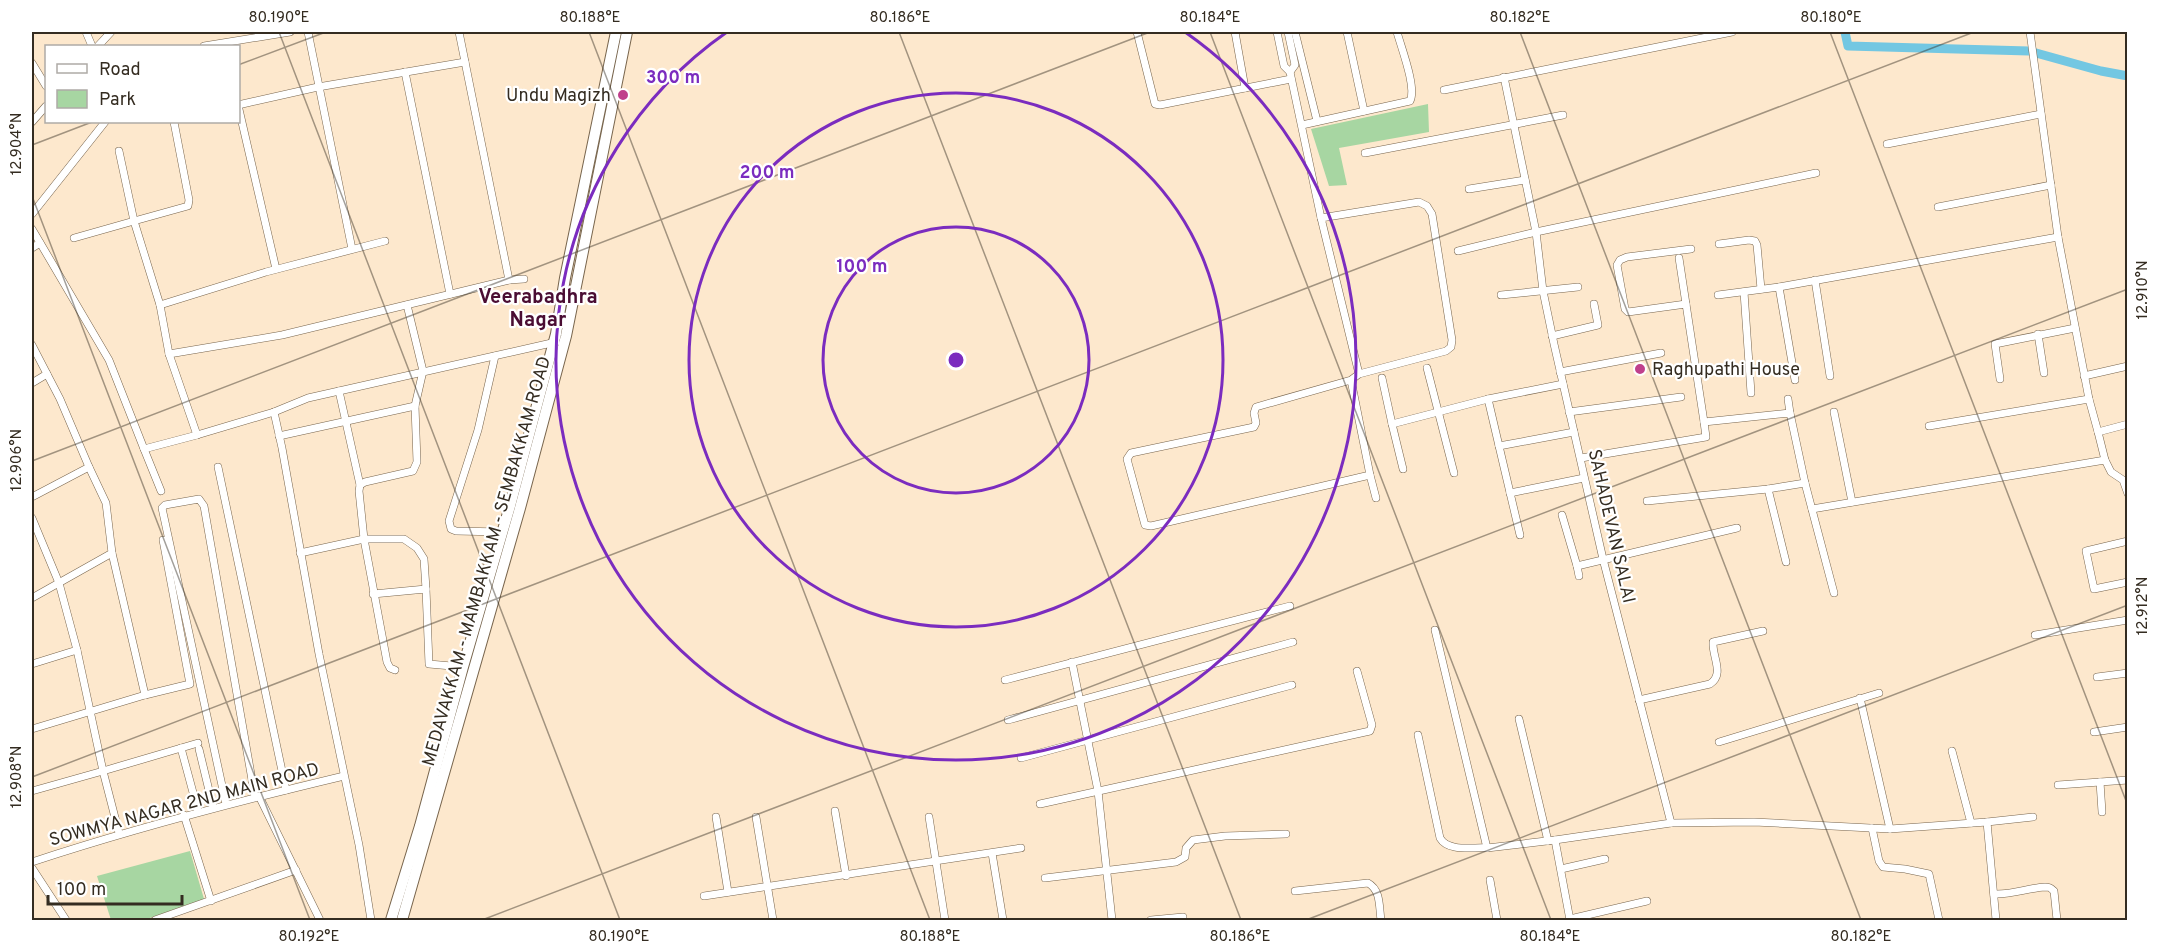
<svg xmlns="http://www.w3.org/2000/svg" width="2159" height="952" font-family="Overpass,sans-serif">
<rect width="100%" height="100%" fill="#fde8cd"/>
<g fill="#a7d6a2">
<polygon points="1428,104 1429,132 1339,148 1347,185 1329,186 1311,129"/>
<polygon points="190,851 204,899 144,920 111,920 97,876"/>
</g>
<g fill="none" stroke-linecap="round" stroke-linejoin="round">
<polyline stroke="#73c7e2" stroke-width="9" points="1845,32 1848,46 2029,51 2101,71 2128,76"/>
<g stroke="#78654d" stroke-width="8">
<g id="street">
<polyline points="86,32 92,46"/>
<polyline points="308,32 352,249"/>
<polyline points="459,32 509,280"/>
<polyline points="1137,32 1155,104 1160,105 1291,79"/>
<polyline points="1235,32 1245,88"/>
<polyline points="1277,32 1284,66 1290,72 1321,218"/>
<polyline points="1288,32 1295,65 1290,72"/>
<polyline points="1295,32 1317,121"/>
<polyline points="1347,32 1364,111"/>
<polyline points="2030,32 2058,237 2089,399"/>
<polyline points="98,46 111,32"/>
<polyline points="204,46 290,32"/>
<polyline points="32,63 46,86"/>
<polyline points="405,72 450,294"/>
<polyline points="1504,77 1536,232 1543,291 1554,344 1603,559 1671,823"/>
<polyline points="1444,90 1732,32"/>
<polyline points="238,105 318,87 465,62"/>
<polyline points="238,105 276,269"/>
<polyline points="32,122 46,106"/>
<polyline points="174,122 189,200 188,206 134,221 160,305 169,354 197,435 274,412 308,398 556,342"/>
<path d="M1302,125L1410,101C1417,88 1401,47 1397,32"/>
<polyline points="1887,144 2041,114"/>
<polyline points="1365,153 1563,115"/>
<polyline points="1469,189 1525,180"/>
<polyline points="1938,207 2051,185"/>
<polyline points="32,214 105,122"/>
<polyline points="32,229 109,360 144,449 197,435"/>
<polyline points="74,238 134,221 119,151"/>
<polyline points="1719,244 1749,240 1755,241 1757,245 1761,289"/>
<polyline points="32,248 40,243"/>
<polyline points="1691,249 1627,257 1620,260 1617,265 1625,309 1628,312 1686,304 1704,422 1790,413 1805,483 1834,593"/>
<polyline points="1458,251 1536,232 1816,173"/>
<polyline points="1679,258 1686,304"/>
<polyline points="1815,280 1830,376"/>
<polyline points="1779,287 1795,380"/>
<polyline points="1744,292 1751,393"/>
<polyline points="1501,295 1578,287"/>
<polyline points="1718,295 1779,287 2058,237"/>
<polyline points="160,305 266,272 385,241"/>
<polyline points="2038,334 2044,373"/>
<polyline points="1552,336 1598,325 1594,304"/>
<polyline points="32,345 60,399 89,467 32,497"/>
<polyline points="169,354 282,335 509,280 524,279"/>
<polyline points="495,356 478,430 449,521 451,529 456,531 502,532"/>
<polyline points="1427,368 1454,473"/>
<polyline points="1560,372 1661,353"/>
<polyline points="2084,376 2128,366"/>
<polyline points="1382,378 1392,424"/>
<polyline points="2000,379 1995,344 2075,328"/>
<polyline points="1351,380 1256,407 1254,413 1256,423 1254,427 1131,453 1127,459 1145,525 1151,526 1370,475 1351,380 1359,374 1446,351 1451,347 1452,340 1432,214 1427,206 1419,202 1321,218 1359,374"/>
<polyline points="32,383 47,374"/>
<polyline points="339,391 360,485"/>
<polyline points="1488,399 1499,446 1574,432"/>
<polyline points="1788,399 1790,413"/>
<polyline points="274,412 282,448 319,654 359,845 371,920"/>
<polyline points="1569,412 1681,397"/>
<polyline points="1834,412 1852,502"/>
<polyline points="2128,424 2098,432 2105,460 2111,472 2123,480 2128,494"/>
<polyline points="1929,426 2089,399 2098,432"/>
<polyline points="279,436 415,406"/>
<polyline points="1499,446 1520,535"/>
<polyline points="144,449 161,491"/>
<polyline points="1581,458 1706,437 1704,422"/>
<polyline points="218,467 286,790"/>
<polyline points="1403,469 1392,424 1488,399 1563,384"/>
<polyline points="1370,475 1376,498"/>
<polyline points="1768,489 1786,562"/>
<polyline points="1510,493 1584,478"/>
<polyline points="1647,501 1768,489 1805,483"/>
<polyline points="1812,509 2105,460"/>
<polyline points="1562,515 1577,566 1737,528"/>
<polyline points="32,518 59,583 77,650"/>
<polyline points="2128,541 2086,551 2094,589 2128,582"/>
<polyline points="112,553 145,695"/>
<polyline points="300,553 364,539 404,539 417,548 424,559 426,589"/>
<polyline points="1577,566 1579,576"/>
<polyline points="373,594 426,589 429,664 463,667"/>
<polyline points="32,598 112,553 106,503 89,467"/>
<polyline points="1435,630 1487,848 1555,840"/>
<polyline points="2035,635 2128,620"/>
<polyline points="1072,662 1098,791 1112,920"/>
<polyline points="32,664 77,650 103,771 32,791"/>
<polyline points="395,670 390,668 387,662 364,539 359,491 360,485 365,482 413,471 417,462 415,406 423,371 407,305"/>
<polyline points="2097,677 2128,673"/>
<polyline points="1005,680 1290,606"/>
<polyline points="1860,698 1890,829"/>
<path d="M1639,700L1710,684C1725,674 1712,657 1713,642L1763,631"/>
<polyline points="1519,719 1548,841"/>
<polyline points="1008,720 1293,642"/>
<polyline points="32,729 145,695 190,684 163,540"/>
<polyline points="2094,732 2128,727"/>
<path d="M1418,735L1440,838C1448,852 1472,847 1487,848"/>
<polyline points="1719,742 1879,693"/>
<polyline points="181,748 198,811"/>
<polyline points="199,749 213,807"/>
<polyline points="1952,751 1971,823"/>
<polyline points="1021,758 1292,685"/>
<polyline points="2100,782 2102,812"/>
<polyline points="2058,785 2128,780"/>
<polyline points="259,796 320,920"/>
<polyline points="226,804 162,508 165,505 199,499 204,506 255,797"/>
<polyline points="1040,804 1370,731 1372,725 1357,671"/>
<polyline points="835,811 846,876"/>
<polyline points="184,815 211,901"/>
<polyline points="716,817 728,892"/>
<polyline points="756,817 773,920"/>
<polyline points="929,817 945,920"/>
<polyline points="1987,822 1996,920"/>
<polyline points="1872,828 1879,861 1883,867 1905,869 1929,874 1939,920"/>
<polyline points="119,833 103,771 198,743"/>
<polyline points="992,853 1003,920"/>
<path d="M32,862C135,828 239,801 344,776"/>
<polyline points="32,868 66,920"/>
<polyline points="1561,869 1605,859"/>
<polyline points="1045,878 1176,862 1185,857 1186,848 1193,840 1225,836 1286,834"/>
<polyline points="1490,880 1497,920"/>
<path d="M1295,891L1368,883C1381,890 1379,907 1381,920"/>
<path d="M1994,894C2012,895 2028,888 2045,887C2051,887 2050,888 2054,891L2057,920"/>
<polyline points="704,896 1021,848"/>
<polyline points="1570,919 1647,901"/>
<polyline points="155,920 296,870"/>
<polyline points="1151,920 1183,917"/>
<polyline points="1570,920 1555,840 1671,823 1754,822 1890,829 1987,822 2033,817"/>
</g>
</g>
<g stroke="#78654d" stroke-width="12">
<g id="primary">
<polyline points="391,920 420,826 463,667 510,506 556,334 565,278 616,32"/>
<polyline points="402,920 520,508 566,336 627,32"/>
</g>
</g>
<use href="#street" stroke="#fff" stroke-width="7"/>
<use href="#primary" stroke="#fff" stroke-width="10"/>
</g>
<path fill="none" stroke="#342c21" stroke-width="1.5" stroke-opacity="0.45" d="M279,32L620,920M589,32L930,920M899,32L1241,920M1210,32L1551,920M1520,32L1861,920M1830,32L2128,806M238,65L326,32M32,145L92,122M32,196L310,920M32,461L1150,32M32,777L1974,32M482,920L2128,289M1306,920L2128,605"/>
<g fill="none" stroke="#7b2cbf" stroke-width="3">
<circle cx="956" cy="360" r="133"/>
<circle cx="956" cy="360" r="267"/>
<path d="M1185 32A400 400 0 1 1 727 32"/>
</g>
<g fill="#c0408c" stroke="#fff" stroke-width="2">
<circle cx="623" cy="95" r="6"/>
<circle cx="1640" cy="369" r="6"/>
</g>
<g text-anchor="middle" stroke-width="4.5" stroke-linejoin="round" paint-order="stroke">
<g font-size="18" fill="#342c21" stroke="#fff" text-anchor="end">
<text x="611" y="101">Undu Magizh</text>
<text x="1652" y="375" text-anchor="start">Raghupathi House</text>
</g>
<g font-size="18" fill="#342c21" stroke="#fff">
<text transform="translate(1612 526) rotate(77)" y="6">SAHADEVAN SALAI</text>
<text transform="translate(486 561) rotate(-74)" y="6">MEDAVAKKAM - MAMBAKKAM - SEMBAKKAM ROAD</text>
<text transform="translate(184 804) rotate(-15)" y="6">SOWMYA NAGAR 2ND MAIN ROAD</text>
</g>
<g font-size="20" font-weight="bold" fill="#4a0d33" stroke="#fff">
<text x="538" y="303">Veerabadhra<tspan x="538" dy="23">Nagar</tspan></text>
</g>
</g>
<circle cx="956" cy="360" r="9" fill="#7b2cbf" stroke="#fff" stroke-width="3"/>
<g font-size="18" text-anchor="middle" font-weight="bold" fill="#7b2cbf" stroke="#fff" stroke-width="4.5" stroke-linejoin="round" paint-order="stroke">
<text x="673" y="83">300 m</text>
<text x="767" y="178">200 m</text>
<text x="862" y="272">100 m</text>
</g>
<rect width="2159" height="952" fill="none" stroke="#ffffff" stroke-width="66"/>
<rect x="45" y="45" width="195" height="78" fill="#ffffff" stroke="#aeaba6" stroke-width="1.5"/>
<rect x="57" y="64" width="30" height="9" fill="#ffffff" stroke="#aeaba6" stroke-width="1.5"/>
<text x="99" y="75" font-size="18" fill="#342c21">Road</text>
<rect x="57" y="90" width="30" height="18" fill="#a7d6a2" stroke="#aeaba6" stroke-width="1.5"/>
<text x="99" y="105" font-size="18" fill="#342c21">Park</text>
<path d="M48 895v9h134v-9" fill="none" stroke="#342c21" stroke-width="3"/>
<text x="57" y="895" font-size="18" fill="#342c21" stroke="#ffffff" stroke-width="4.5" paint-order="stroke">100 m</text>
<rect x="33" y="33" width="2093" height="886" fill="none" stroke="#342c21" stroke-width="2"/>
<g font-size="15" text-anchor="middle" fill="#342c21">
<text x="279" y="22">80.190°E</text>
<text x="590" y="22">80.188°E</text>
<text x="900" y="22">80.186°E</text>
<text x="1210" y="22">80.184°E</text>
<text x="1520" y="22">80.182°E</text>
<text x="1831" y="22">80.180°E</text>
<text transform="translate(16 144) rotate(-90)" y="5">12.904°N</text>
<text transform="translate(2142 290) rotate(-90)" y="5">12.910°N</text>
<text transform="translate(16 460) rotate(-90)" y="5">12.906°N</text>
<text transform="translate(2142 606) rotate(-90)" y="5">12.912°N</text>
<text transform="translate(16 777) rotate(-90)" y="5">12.908°N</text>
<text x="309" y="941">80.192°E</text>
<text x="619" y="941">80.190°E</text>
<text x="930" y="941">80.188°E</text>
<text x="1240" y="941">80.186°E</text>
<text x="1550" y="941">80.184°E</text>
<text x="1861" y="941">80.182°E</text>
</g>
</svg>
